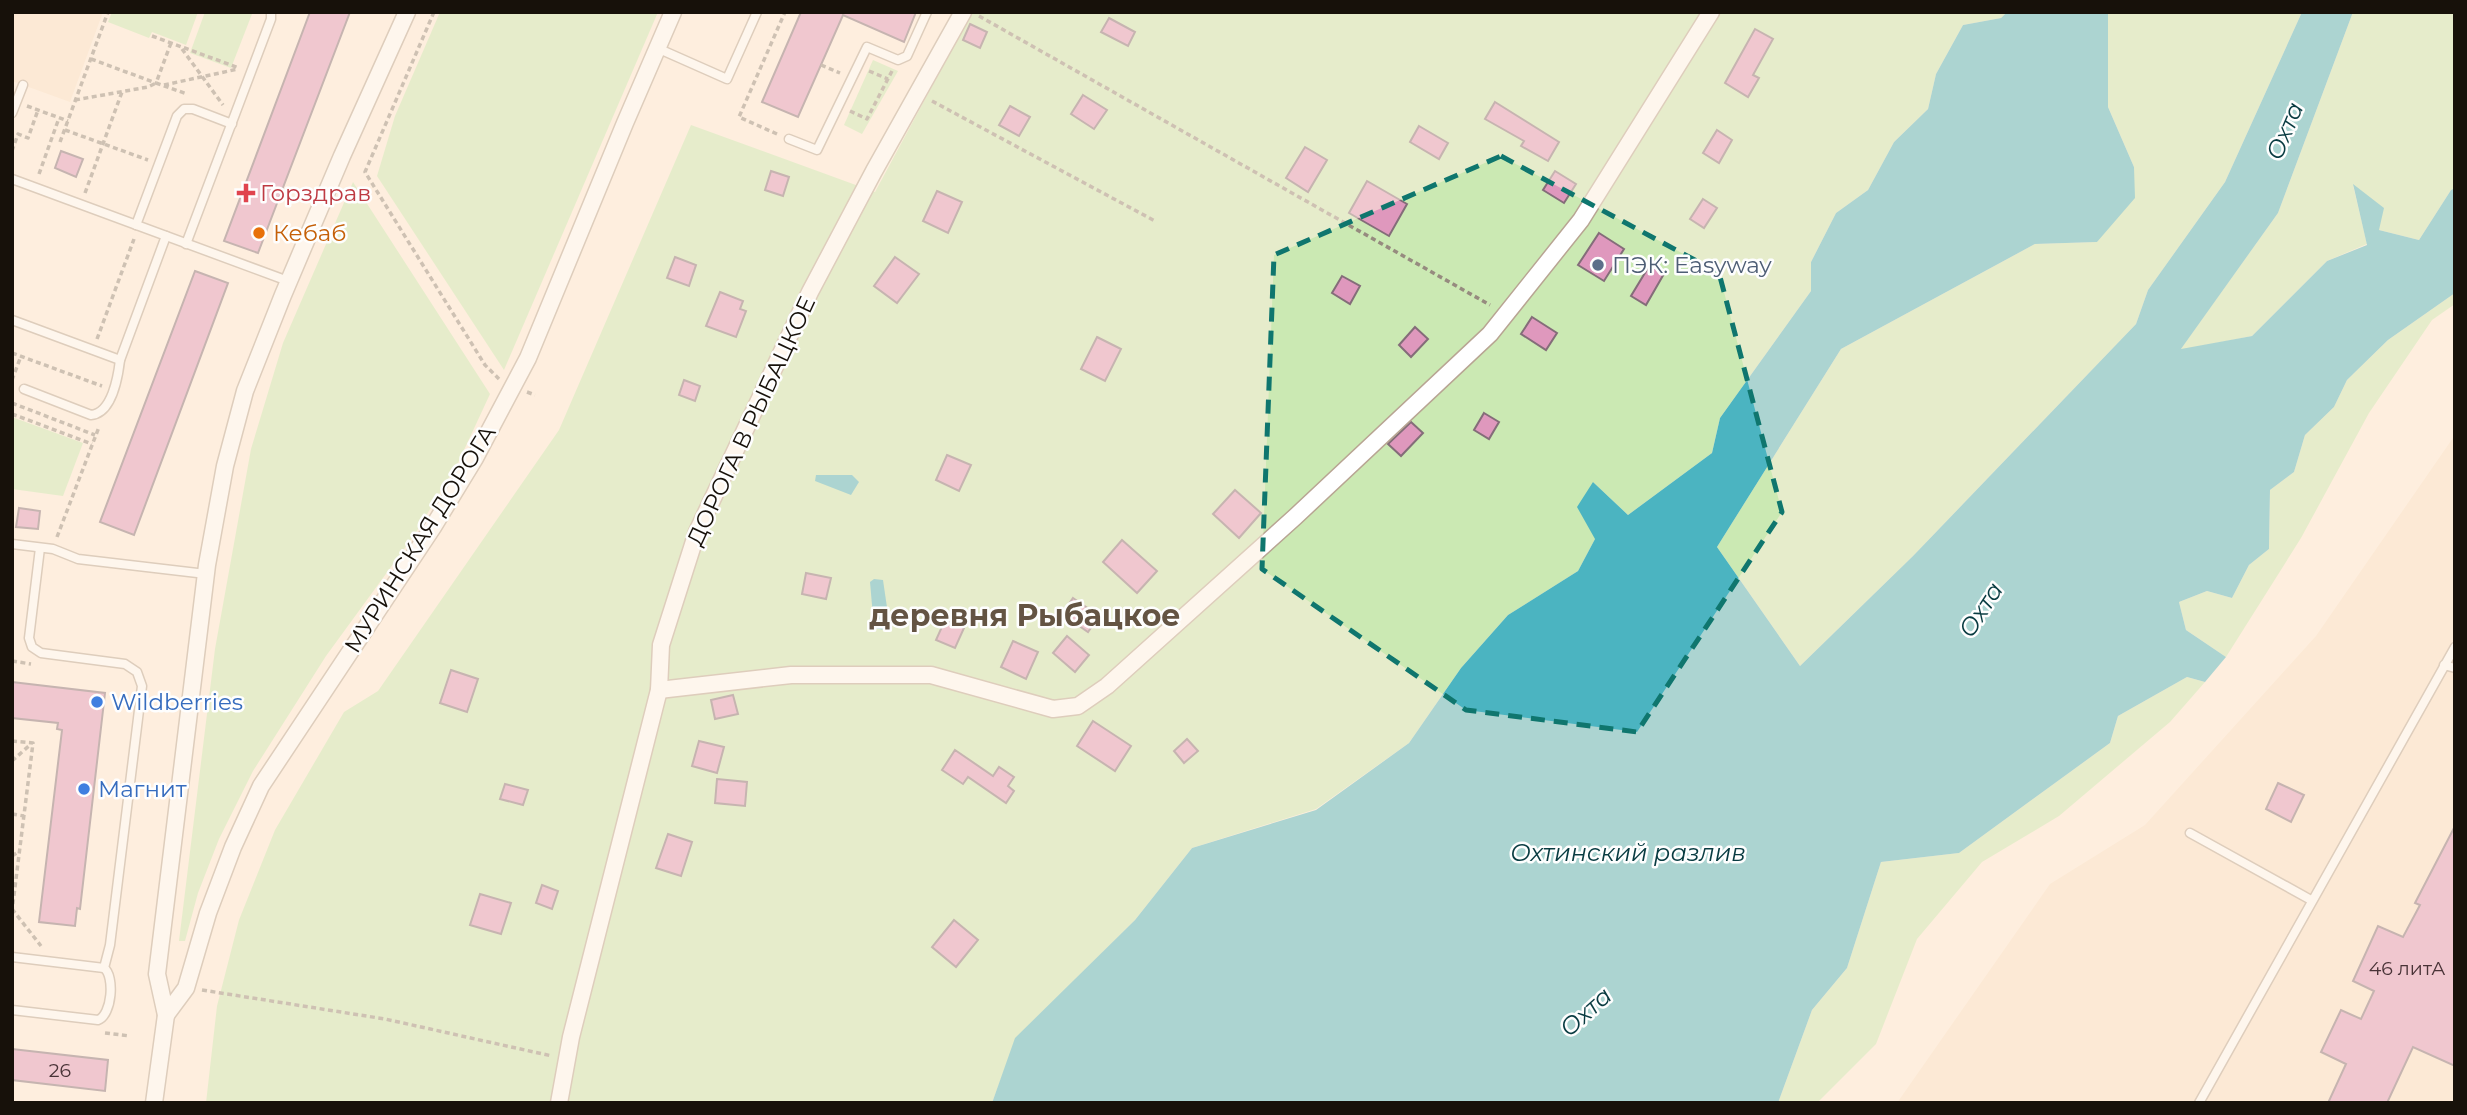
<svg xmlns="http://www.w3.org/2000/svg" width="2467" height="1115" font-family="Montserrat,sans-serif">
<rect width="100%" height="100%" fill="#feeede"/>
<g fill="#fbe2c9">
<polygon points="12,12 103,12 70,102 12,81"/>
<polygon points="2455,435 2455,1103 1897,1103 2050,884 2145,825 2316,636"/>
</g>
<g fill="#cbe9b3">
<polygon points="112,12 198,12 186,45 152,32 149,38 108,22"/>
<polygon points="205,12 252,14 231,68 190,53"/>
<polygon points="440,12 658,12 504,370 377,176 395,116"/>
<polygon points="972,12 2007,12 2001,18 1963,25 1936,74 1928,109 1894,142 1868,190 1836,213 1811,262 1811,291 1720,418 1712,453 1628,515 1593,482 1595,539 1578,571 1508,615 1461,668 1409,743 1316,809 1192,848 1135,920 1016,1038 992,1103 206,1103 217,1006 239,920 275,830 344,712 378,691 559,430 691,125 875,192"/>
<polygon points="2108,12 2302,12 2225,182 2148,290 2136,324 1913,556 1800,666 1717,547 1841,349 2035,244 2097,242 2134,167 2108,107"/>
<polygon points="2353,12 2455,12 2455,188 2451,190 2419,240 2379,230 2353,185 2367,244 2327,261 2252,336 2180,350 2278,213"/>
<polygon points="873,60 898,71 862,134 844,125"/>
<polygon points="353,182 490,394 458,463 415,534 326,656 253,771 219,839 198,893 185,941 179,941 215,649 251,449 283,343"/>
<polygon points="2455,293 2455,304 2432,320 2369,413 2301,538 2226,657 2186,630 2179,602 2207,591 2232,598 2249,565 2269,549 2270,490 2294,472 2305,435 2334,407 2347,380 2388,340"/>
<polygon points="12,417 83,443 63,496 12,489"/>
<polygon points="2187,677 2205,682 2170,722 2059,816 1982,862 1917,939 1876,1044 1817,1103 1778,1103 1812,1010 1847,968 1881,862 1959,853 2110,743 2118,716"/>
</g>
<g fill="#4bb4c1">
<polygon points="2007,12 2108,12 2108,107 2134,167 2135,198 2097,242 2035,244 1841,349 1717,547 1800,666 1913,556 2136,324 2148,290 2225,182 2302,12 2353,12 2278,213 2181,349 2252,336 2327,261 2367,245 2353,184 2384,208 2379,230 2419,240 2451,190 2455,188 2455,293 2388,340 2347,380 2334,407 2305,435 2294,472 2270,490 2269,549 2249,565 2232,598 2207,591 2179,602 2186,630 2226,657 2205,682 2187,677 2118,716 2110,743 1959,853 1881,862 1847,968 1812,1010 1778,1103 992,1103 1015,1038 1135,920 1192,848 1316,810 1409,743 1461,668 1508,615 1578,571 1595,539 1577,507 1593,482 1628,515 1712,453 1720,418 1811,291 1811,262 1836,213 1868,190 1894,142 1928,109 1936,74 1963,25 2001,18"/>
<polygon points="816,475 852,475 859,482 851,495 815,481"/>
<polygon points="874,579 883,580 889,621 884,630 874,628 870,582"/>
</g>
<g fill="#df98bd" stroke="#846d79" stroke-width="2">
<polygon points="310,12 350,12 258,253 224,241"/>
<polygon points="801,12 916,12 904,42 843,15 798,117 762,102"/>
<polygon points="1109,18 1135,32 1128,46 1101,32"/>
<polygon points="970,24 987,32 980,48 963,40"/>
<polygon points="1755,29 1773,39 1753,75 1759,78 1748,97 1725,83"/>
<polygon points="1083,95 1107,110 1094,129 1071,114"/>
<polygon points="1495,102 1559,142 1548,161 1521,146 1524,141 1485,119"/>
<polygon points="1010,106 1030,117 1019,136 999,125"/>
<polygon points="1419,126 1448,143 1439,159 1410,142"/>
<polygon points="1717,130 1732,140 1719,163 1703,153"/>
<polygon points="1305,147 1327,160 1308,192 1286,178"/>
<polygon points="61,151 83,159 76,177 55,168"/>
<polygon points="771,171 789,177 783,196 765,190"/>
<polygon points="1555,171 1576,184 1564,203 1543,190"/>
<polygon points="1367,181 1407,204 1389,236 1349,213"/>
<polygon points="937,191 962,202 948,233 923,221"/>
<polygon points="1703,199 1717,208 1704,228 1690,219"/>
<polygon points="1599,233 1624,249 1604,281 1578,265"/>
<polygon points="675,257 696,265 689,286 667,278"/>
<polygon points="895,257 919,274 897,303 874,286"/>
<polygon points="1651,263 1665,272 1646,305 1631,296"/>
<polygon points="195,271 228,283 134,535 100,522"/>
<polygon points="1342,276 1360,286 1350,304 1332,293"/>
<polygon points="720,292 743,301 740,309 746,311 736,337 706,326"/>
<polygon points="1532,317 1557,333 1546,350 1521,334"/>
<polygon points="1415,327 1428,339 1411,357 1399,345"/>
<polygon points="1097,337 1121,349 1105,381 1081,369"/>
<polygon points="684,380 700,386 695,401 679,395"/>
<polygon points="1484,413 1499,422 1489,439 1474,430"/>
<polygon points="1411,422 1423,433 1401,456 1388,444"/>
<polygon points="947,455 971,465 959,491 936,480"/>
<polygon points="1235,490 1261,513 1239,538 1213,514"/>
<polygon points="19,508 40,511 38,529 16,527"/>
<polygon points="1122,540 1157,571 1137,593 1103,562"/>
<polygon points="806,573 831,578 826,599 802,594"/>
<polygon points="1073,598 1099,616 1088,632 1062,614"/>
<polygon points="945,620 964,628 955,648 936,640"/>
<polygon points="1067,636 1089,655 1075,672 1053,653"/>
<polygon points="1013,641 1038,652 1026,679 1001,667"/>
<polygon points="451,670 478,679 467,712 440,703"/>
<polygon points="12,682 105,693 80,909 77,908 75,926 39,922 62,730 57,729 58,723 12,718"/>
<polygon points="733,695 738,714 715,719 711,700"/>
<polygon points="1093,721 1131,746 1115,771 1077,746"/>
<polygon points="1187,739 1198,751 1184,763 1174,751"/>
<polygon points="699,741 724,747 717,773 692,766"/>
<polygon points="955,750 993,776 999,767 1014,777 1008,786 1014,791 1006,803 968,777 963,784 942,770"/>
<polygon points="717,779 747,782 745,806 715,803"/>
<polygon points="2278,783 2304,795 2291,822 2266,809"/>
<polygon points="505,784 528,790 523,805 500,799"/>
<polygon points="2455,826 2455,1066 2413,1047 2387,1103 2328,1103 2346,1064 2321,1052 2341,1010 2361,1019 2374,991 2353,981 2378,926 2403,937 2420,905 2415,903"/>
<polygon points="668,834 692,842 681,876 656,868"/>
<polygon points="542,885 558,891 552,909 536,903"/>
<polygon points="480,894 511,903 501,934 470,925"/>
<polygon points="954,920 978,940 956,967 932,947"/>
<polygon points="12,1049 108,1060 105,1091 12,1080"/>
</g>
<g fill="none" stroke-linecap="round" stroke-linejoin="round">
<g stroke="#b8a593" stroke-width="11">
<g id="lane">
<polyline points="657,48 727,79 757,12"/>
<polyline points="12,113 23,85"/>
<polyline points="789,139 817,150 867,47 898,60 907,56 927,12"/>
<polyline points="12,179 288,281"/>
<polyline points="136,225 177,116 184,109 193,109 232,124"/>
<polyline points="186,244 271,19 271,12"/>
<polyline points="12,320 120,360"/>
<path d="M24,389L91,415C112,413 118,377 120,360L166,236"/>
<polyline points="12,544 53,549 78,559 206,574"/>
<polyline points="2444,665 2455,668"/>
<polyline points="2190,833 2311,900"/>
<polyline points="12,957 104,968"/>
<path d="M12,1010L98,1020C112,1015 115,976 104,968L110,945L142,686L137,672L125,664L41,653L32,647L29,638L40,548"/>
<polyline points="2199,1103 2455,647"/>
</g>
</g>
<g stroke="#b8a593" stroke-width="19">
<g id="street">
<polyline points="659,690 791,675 931,675 1053,709 1078,706 1107,686 1295,517 1490,334 1581,220 1711,12"/>
<polyline points="166,1015 186,988 208,913 233,847 261,786 433,527 475,458 528,358 625,123 673,12"/>
<polyline points="154,1103 166,1015 157,974 207,565 225,466 245,391 283,295 342,156 407,12"/>
<polyline points="559,1103 571,1037 659,690 661,645 697,532 810,292 874,171 963,12"/>
</g>
</g>
<g stroke="#968b7f" stroke-width="3.5" stroke-dasharray="5 3.5" stroke-linecap="butt">
<polyline points="434,12 365,172 485,365 499,379"/>
<polyline points="1162,12 1163,13"/>
<polyline points="979,16 1490,305"/>
<polyline points="152,36 239,68"/>
<polyline points="171,43 156,83 187,94"/>
<polyline points="182,49 223,105"/>
<polyline points="91,59 156,83"/>
<polyline points="821,65 840,73"/>
<polyline points="869,71 888,79"/>
<polyline points="164,85 238,69"/>
<polyline points="75,100 148,87 156,83"/>
<polyline points="932,101 1155,221"/>
<polyline points="27,106 68,121"/>
<polyline points="850,111 867,119 892,71"/>
<polyline points="65,130 148,160"/>
<polyline points="777,134 739,117 785,12"/>
<polyline points="60,142 108,12"/>
<polyline points="12,151 18,134 28,138 38,110"/>
<polyline points="39,174 59,118"/>
<polyline points="85,193 122,92"/>
<polyline points="97,339 134,239"/>
<polyline points="12,353 102,386"/>
<polyline points="12,380 21,356"/>
<polyline points="527,392 535,395"/>
<polyline points="12,403 95,435"/>
<polyline points="12,414 92,444"/>
<polyline points="57,537 99,427"/>
<polyline points="12,661 31,664"/>
<polyline points="12,741 33,743 12,911"/>
<polyline points="12,761 31,744"/>
<polyline points="12,814 24,816"/>
<polyline points="12,856 20,851"/>
<polyline points="12,909 41,946"/>
<polyline points="202,990 385,1019 552,1056"/>
<polyline points="105,1033 130,1036"/>
</g>
<use href="#lane" stroke="#fff" stroke-width="8"/>
<use href="#street" stroke="#fff" stroke-width="16"/>
</g>
<path d="M0 0H2467V1115H0ZM1501,156L1719,273L1782,512L1637,732L1466,710L1262,569L1274,255Z" fill="#feeede" fill-opacity=".55" fill-rule="evenodd"/>
<path fill="none" stroke="#0f766e" stroke-width="5" stroke-dasharray="14 9" stroke-linejoin="round" d="M1501,156L1719,273L1782,512L1637,732L1466,710L1262,569L1274,255Z"/>
<path fill="#e0444e" stroke="#fefefe" stroke-width="2.5" d="M242.5 182.5h7v7h7v7h-7v7h-7v-7h-7v-7h7z"/>
<circle fill="#e8710a" stroke="#fefefe" stroke-width="2.5" cx="259" cy="233" r="7"/>
<circle fill="#5c6f8a" stroke="#fefefe" stroke-width="2.5" cx="1598" cy="265" r="7"/>
<g fill="#3f7fe0" stroke="#fefefe" stroke-width="2.5">
<circle cx="97" cy="702" r="7"/>
<circle cx="84" cy="789" r="7"/>
</g>
<g text-anchor="middle" stroke-width="5" stroke-linejoin="round" paint-order="stroke">
<g font-size="19" fill="#493337">
<text x="2407" y="975">46 литА</text>
<text x="60" y="1077">26</text>
</g>
<g font-size="23" fill="#be3a42" stroke="#fefefe" text-anchor="start">
<text x="260" y="201">Горздрав</text>
</g>
<g font-size="23" fill="#c56008" stroke="#fefefe" text-anchor="start">
<text x="273" y="241">Кебаб</text>
</g>
<g font-size="23" fill="#4e5e75" stroke="#fefefe" text-anchor="start">
<text x="1612" y="273">ПЭК: Easyway</text>
</g>
<g font-size="23" fill="#17110a" stroke="#fefefe">
<text transform="translate(751 421) rotate(-65)" y="8">ДОРОГА В РЫБАЦКОЕ</text>
<text transform="translate(420 539) rotate(-58)" y="8">МУРИНСКАЯ ДОРОГА</text>
</g>
<g font-size="23" fill="#366cbe" stroke="#fefefe" text-anchor="start">
<text x="111" y="710">Wildberries</text>
<text x="98" y="797">Магнит</text>
</g>
<g font-size="24" font-style="italic" fill="#083b41" stroke="#fefefe">
<text transform="translate(2285 131) rotate(-67)" y="8">Охта</text>
<text transform="translate(1981 610) rotate(-57)" y="8">Охта</text>
<text x="1628" y="861">Охтинский разлив</text>
<text transform="translate(1586 1012) rotate(-42)" y="8">Охта</text>
</g>
<g font-size="30" font-weight="bold" fill="#645443" stroke="#fefefe">
<text x="1025" y="626">деревня Рыбацкое</text>
</g>
</g>
<rect width="2467" height="1115" fill="none" stroke="#17110a" stroke-width="28"/>
</svg>
